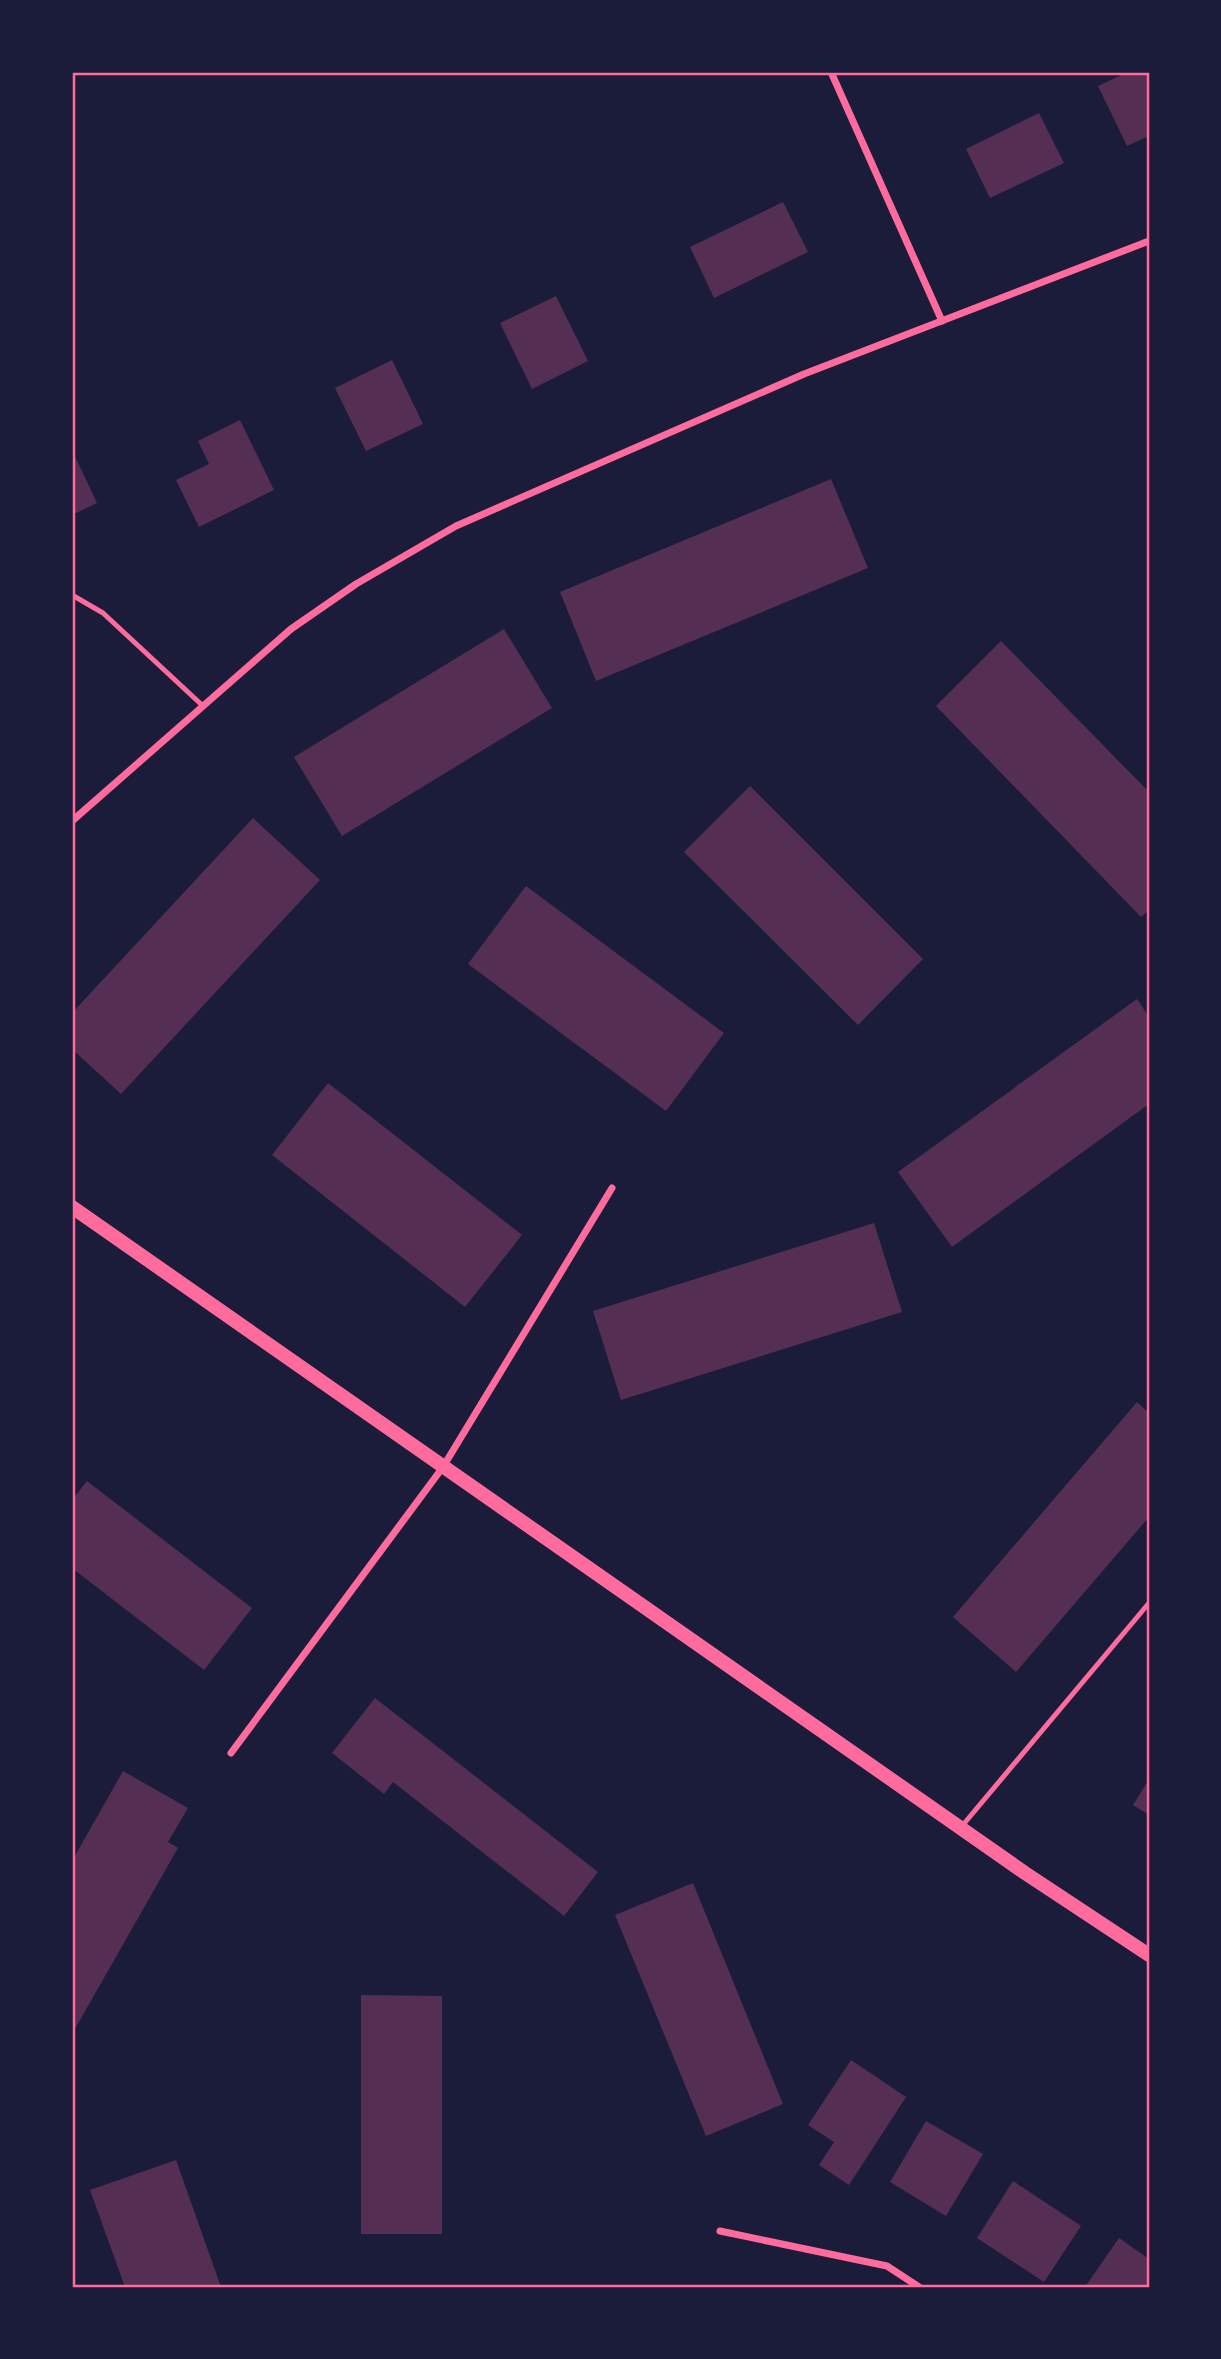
<svg xmlns="http://www.w3.org/2000/svg" width="1221" height="2359" font-family="Karla,sans-serif">
<rect width="100%" height="100%" fill="#1b1b3a"/>
<g fill="#542f53">
<polygon points="1128,72 1149,72 1149,136 1127,146 1098,86"/>
<polygon points="1039,113 1064,163 990,198 966,149"/>
<polygon points="783,202 808,252 714,298 690,247"/>
<polygon points="556,296 588,361 532,389 500,323"/>
<polygon points="392,360 423,424 366,451 335,388"/>
<polygon points="240,420 274,490 199,527 176,480 209,464 198,441"/>
<polygon points="72,450 97,503 72,515"/>
<polygon points="831,479 868,568 596,681 560,592"/>
<polygon points="504,629 552,708 342,836 294,757"/>
<polygon points="1001,641 1149,792 1149,910 1141,917 936,706"/>
<polygon points="750,786 923,959 858,1025 684,852"/>
<polygon points="253,818 320,880 121,1094 72,1049 72,1013"/>
<polygon points="526,886 724,1033 666,1111 468,964"/>
<polygon points="1137,999 1149,1017 1149,1104 952,1247 898,1172"/>
<polygon points="328,1083 522,1235 465,1307 272,1155"/>
<polygon points="874,1223 902,1312 621,1400 593,1311"/>
<polygon points="1137,1402 1149,1413 1149,1517 1016,1672 953,1617"/>
<polygon points="87,1481 252,1608 204,1670 72,1568 72,1500"/>
<polygon points="375,1698 598,1872 564,1916 393,1782 384,1794 332,1753"/>
<polygon points="123,1771 188,1808 168,1842 178,1848 72,2034 72,1861"/>
<polygon points="1149,1779 1149,1815 1133,1805"/>
<polygon points="693,1883 783,2104 706,2136 615,1915"/>
<polygon points="361,1995 442,1996 442,2234 361,2234"/>
<polygon points="851,2060 906,2097 849,2185 819,2165 834,2142 808,2125"/>
<polygon points="926,2121 983,2154 946,2216 890,2182"/>
<polygon points="176,2160 221,2287 125,2287 90,2190"/>
<polygon points="1013,2181 1081,2226 1044,2282 977,2238"/>
<polygon points="1119,2238 1149,2259 1149,2287 1085,2287"/>
</g>
<g fill="none" stroke-linecap="round" stroke-linejoin="round">
<g stroke="#ff6b9d" stroke-width="5">
<polyline points="72,595 103,613 203,706"/>
<polyline points="962,1826 1149,1603"/>
</g>
<g stroke="#ff6b9d" stroke-width="7">
<polyline points="831,72 942,321"/>
<polyline points="72,821 291,629 356,584 456,526 804,374 1149,241"/>
<polyline points="231,1753 443,1467 612,1188"/>
<polyline points="720,2231 887,2266 919,2287"/>
</g>
<polyline stroke="#ff6b9d" stroke-width="14" points="72,1207 1025,1873 1149,1955"/>
</g>
<rect width="1221" height="2359" fill="none" stroke="#1b1b3a" stroke-width="147"/>
<rect x="74" y="74" width="1074" height="2212" fill="none" stroke="#ff6b9d" stroke-width="2.5"/>
</svg>
